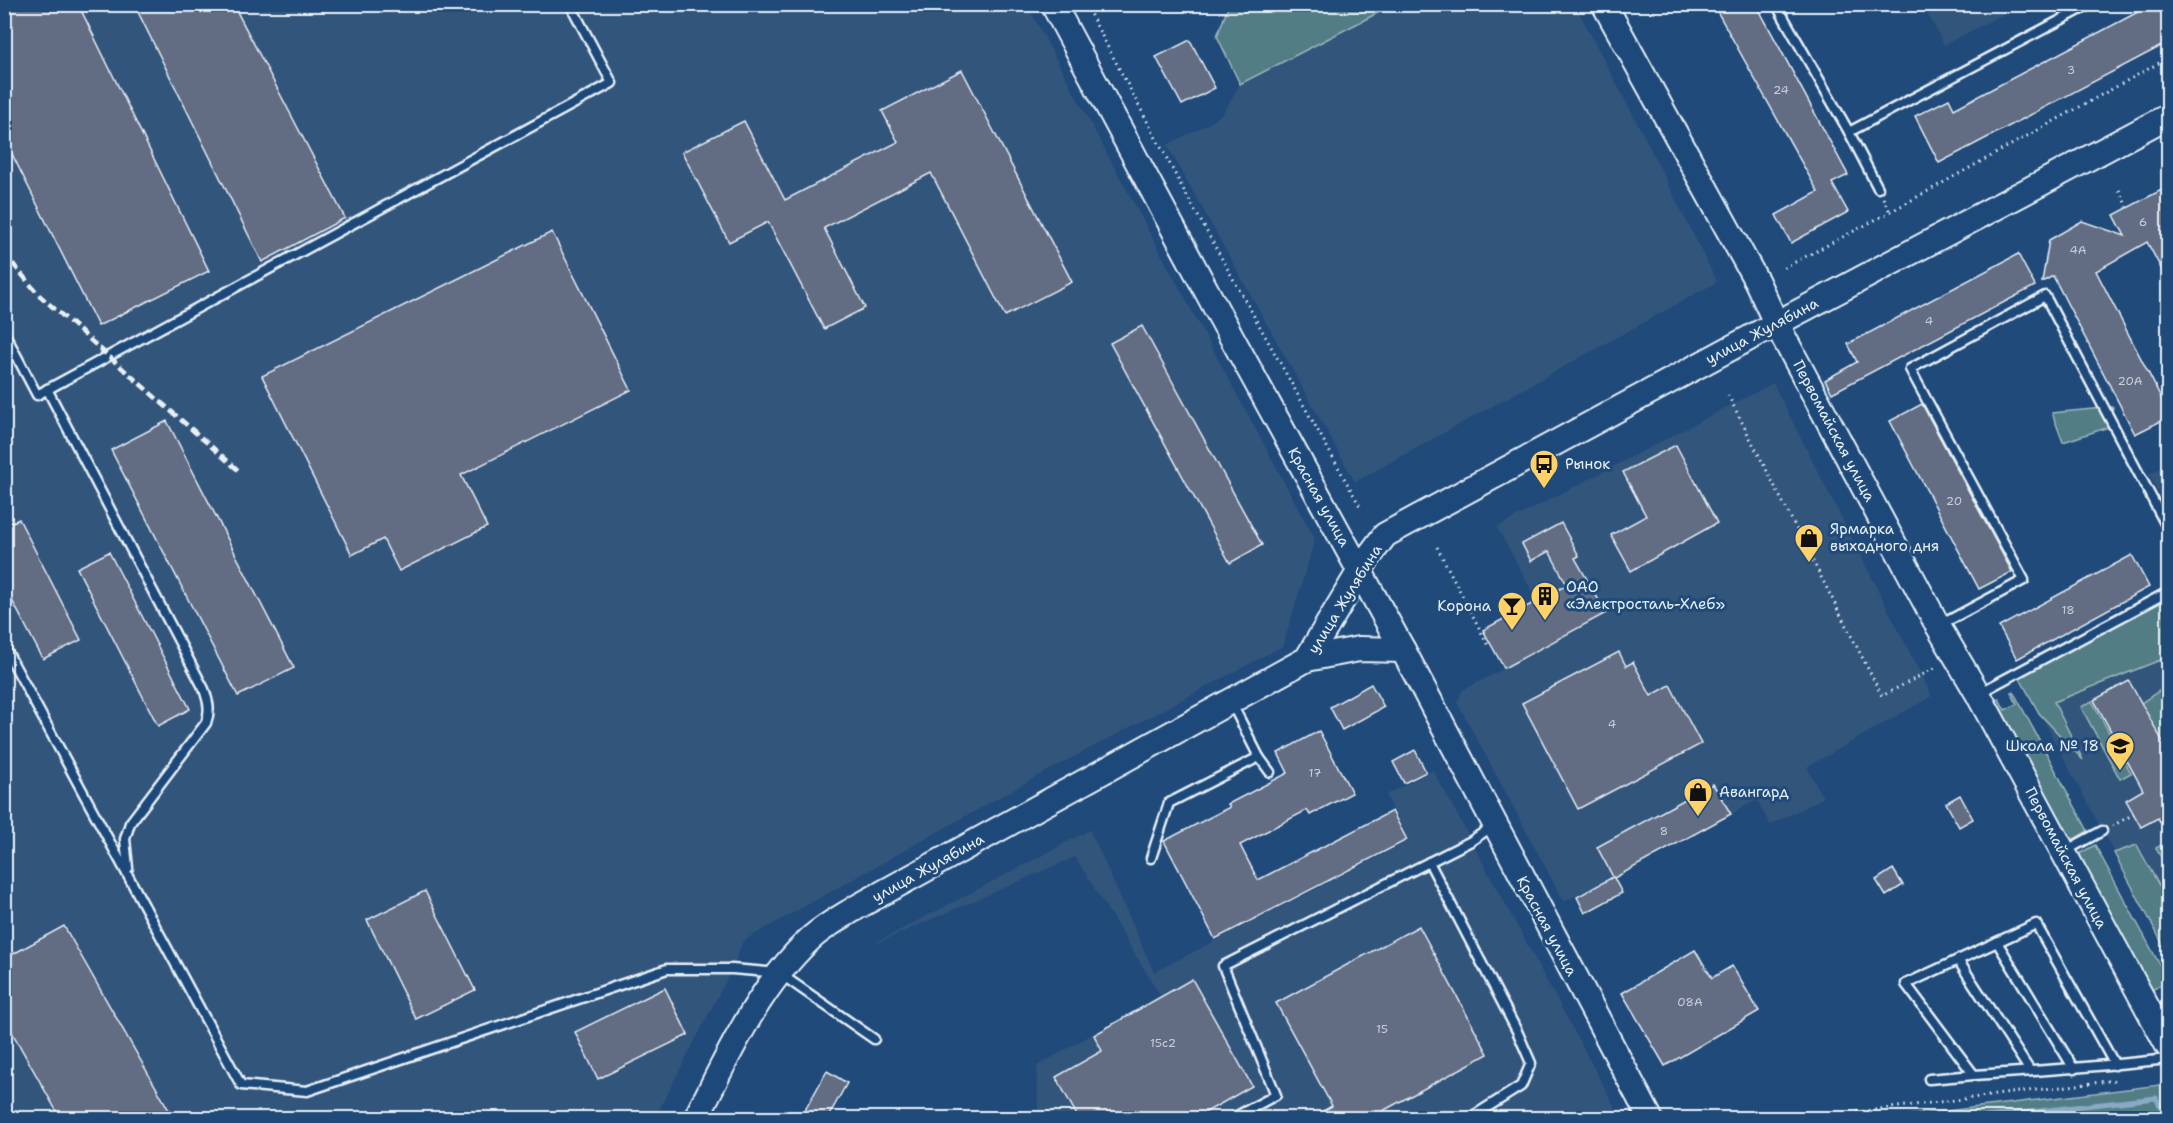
<svg xmlns="http://www.w3.org/2000/svg" width="2173" height="1123" font-family="'Shantell Sans',sans-serif">
<rect width="100%" height="100%" fill="#1f4a7a"/>
<filter id="ink" filterUnits="userSpaceOnUse"><feTurbulence type="fractalNoise" baseFrequency=".0167" numOctaves="2"/><feDisplacementMap in="SourceGraphic" scale="12" xChannelSelector="R" yChannelSelector="G"/><feConvolveMatrix kernelMatrix="1 2 1 2 8 2 1 2 1" color-interpolation-filters="sRGB"/></filter>
<g filter="url(#ink)">
<g fill="#33547c">
<polygon points="5,5 1027,5 1315,539 1283,646 1027,782 743,941 732,969 655,1118 5,1118"/>
<polygon points="1393,5 1575,5 1642,132 1717,282 1355,482 1167,145 1208,124 1223,113 1240,84"/>
<polygon points="1923,5 2021,5 1944,45"/>
<polygon points="1773,383 1932,696 1807,767 1823,798 1770,825 1757,800 1564,902 1457,702 1463,690 1503,669 1483,631 1537,601 1497,527"/>
<polygon points="2168,464 2168,511 2149,474"/>
<polygon points="2168,625 2168,954 2032,699"/>
<polygon points="1433,770 1621,1118 1038,1118 1037,1066 1160,995 1075,857 866,948 1090,830 1154,972 1409,841 1386,795"/>
</g>
<g fill="#537d84" stroke="#9eb7be" stroke-width="1.5">
<polygon points="1229,5 1229,4 1393,5 1240,84 1217,36"/>
<polygon points="2113,407 2109,427 2063,442 2052,413"/>
<polygon points="2168,592 2168,657 2054,702 2083,760 2039,713 2017,673 2155,594"/>
<polygon points="2168,685 2168,710 2161,717 2168,723 2168,753 2141,703"/>
<polygon points="2013,691 2088,831 2069,842 1994,701 1999,699 2005,710 2017,704 2011,692"/>
<polygon points="2092,701 2131,773 2120,779 2081,707"/>
<polygon points="2168,841 2168,871 2156,848"/>
<polygon points="2095,845 2168,980 2151,991 2077,855"/>
<polygon points="2137,845 2168,902 2168,954 2114,853"/>
<polygon points="2168,1084 2168,1118 1889,1118"/>
</g>
<g fill="none" stroke-linecap="round" stroke-linejoin="round">
<polyline stroke="#87abc4" stroke-width="5" points="1976,1118 2156,1098 2167,1118"/>
</g>
<g fill="#626c82" stroke="#e8f1f8" stroke-width="1.5">
<polygon points="4,4 78,4 209,271 98,326 4,138"/>
<polygon points="134,4 233,4 345,218 262,262"/>
<polygon points="1713,4 1756,4 1848,175 1832,183 1848,212 1791,243 1776,215 1818,192"/>
<polygon points="2153,4 2169,4 2169,42 1939,163 1915,116 1949,99 1954,109"/>
<polygon points="1190,40 1215,88 1182,105 1156,57"/>
<polygon points="962,70 1072,282 1005,316 931,173 824,228 865,308 824,329 768,222 729,242 682,152 744,121 785,200 898,142 882,111"/>
<polygon points="2169,186 2169,283 2147,242 2096,271 2169,413 2169,417 2135,434 2053,276 2042,282 2049,240 2082,221 2125,236 2114,215"/>
<polygon points="552,232 631,390 461,475 487,527 399,571 383,539 352,555 262,376"/>
<polygon points="2018,254 2035,286 1832,393 1825,380 1857,362 1848,344"/>
<polygon points="1142,326 1262,545 1230,563 1110,343"/>
<polygon points="1922,404 2012,572 1979,589 1890,421"/>
<polygon points="167,421 294,668 238,696 111,450"/>
<polygon points="1676,445 1717,523 1631,571 1611,535 1646,516 1623,472"/>
<polygon points="19,519 81,640 43,659 4,585 4,526"/>
<polygon points="1561,523 1579,556 1575,558 1606,613 1504,668 1483,630 1567,585 1549,551 1531,561 1522,544"/>
<polygon points="109,552 190,709 158,726 77,568"/>
<polygon points="2132,555 2149,587 2017,659 1999,627"/>
<polygon points="1619,652 1626,666 1633,662 1651,696 1670,685 1701,744 1578,809 1522,703"/>
<polygon points="2129,681 2169,753 2169,837 2158,818 2141,827 2126,800 2143,790 2094,700"/>
<polygon points="1371,684 1384,707 1342,730 1330,707"/>
<polygon points="1319,731 1352,793 1310,815 1307,810 1240,845 1258,880 1392,811 1407,840 1215,939 1164,841 1230,807 1228,804 1288,773 1278,753"/>
<polygon points="1415,750 1426,772 1404,783 1393,762"/>
<polygon points="1713,784 1731,814 1614,878 1622,893 1585,913 1577,897 1613,877 1597,847"/>
<polygon points="1960,795 1973,819 1959,827 1946,803"/>
<polygon points="1893,869 1903,885 1886,896 1876,880"/>
<polygon points="425,891 475,990 416,1019 367,920"/>
<polygon points="64,926 174,1119 61,1119 4,1018 4,959"/>
<polygon points="1419,926 1488,1054 1368,1119 1309,1119 1332,1106 1276,1003"/>
<polygon points="1695,950 1712,978 1732,966 1759,1011 1665,1066 1622,993"/>
<polygon points="1192,979 1252,1086 1194,1119 1079,1119 1056,1077 1102,1051 1094,1035"/>
<polygon points="665,988 688,1035 598,1079 575,1032"/>
<polygon points="827,1071 847,1083 827,1119 800,1119"/>
</g>
<g fill="none" stroke-linecap="round" stroke-linejoin="round">
<g stroke="#e8f1f8" stroke-width="13">
<g id="lane">
<polyline points="1776,4 1849,132 2091,4"/>
<polyline points="1849,132 1878,188"/>
<polyline points="4,332 37,395 612,83 570,4"/>
<path d="M47,389L204,689C208,701 211,710 206,723L130,823L125,839L128,868"/>
<polyline points="1940,625 2024,580 1910,369 2045,296 2168,529"/>
<polyline points="4,646 241,1085 307,1091 667,969 732,969 779,973 874,1039"/>
<polyline points="1981,692 2168,592"/>
<polyline points="1259,757 1270,772"/>
<polyline points="2065,851 2102,831"/>
<polyline points="1151,858 1169,803 1259,757 1231,702"/>
<polyline points="1429,862 1517,1031 1531,1063 1521,1086 1470,1118"/>
<polyline points="1997,942 2074,1069"/>
<polyline points="1958,960 2030,1071"/>
<path d="M2115,1065L2036,924L1906,984L1974,1075C2039,1071 2104,1066 2168,1059"/>
<polyline points="1929,1079 1974,1075"/>
<polyline points="1233,1118 1276,1095 1223,966 1471,841 1493,826"/>
</g>
</g>
<g stroke="#e8f1f8" stroke-width="28">
<g id="secondary">
<polyline points="1053,4 1220,316 1403,650 1650,1118"/>
<polyline points="1604,4 1757,282 1776,323 1938,626 1978,694 2168,1046"/>
<polyline points="1307,659 1359,649 1403,650"/>
<path d="M696,1118C728,1056 757,989 810,939C824,926 843,916 859,906L1307,659L1367,559L1385,535L1755,335L2168,116"/>
</g>
</g>
<g stroke="#e8f1f8" stroke-width="3" stroke-dasharray="1.5 4.5" stroke-linecap="butt">
<polyline points="1085,4 1183,189 1361,508"/>
<polyline points="2119,190 2127,207"/>
<polyline points="1883,198 1890,212"/>
<polyline points="1784,268 1890,212 2168,58"/>
<polyline points="1728,395 1882,696 1937,667"/>
<polyline points="1437,547 1489,647"/>
<polyline points="2112,826 2134,814"/>
<polyline points="1809,1118 2117,1080"/>
</g>
<use href="#lane" stroke="#1f4a7a" stroke-width="8"/>
<use href="#secondary" stroke="#1f4a7a" stroke-width="24"/>
<polyline stroke="#e8f1f8" stroke-width="4.5" stroke-dasharray="9 4.5" stroke-linecap="butt" points="4,253 39,295 238,470"/>
</g>
</g>
<defs>
<g id="bus-pin" transform="scale(1.5)"><path d="M0 17L-7.5 6A9.5 9.5 0 1 1 7.5 6Z" fill="#ffd166" stroke="#1f4a7a"/><path d="M-5-6H5V4H4V6H2V4H-2V6H-4V4H-5ZM-3.5-4V0h7V-4ZM-3.5 1.2v1.5H-2V1.2ZM2 1.2v1.5H3.5V1.2Z" fill="#111"/></g>
<g id="shop-pin" transform="scale(1.5)"><path d="M0 17L-7.5 6A9.5 9.5 0 1 1 7.5 6Z" fill="#ffd166" stroke="#1f4a7a"/><path d="M-5-2.5h2.3a2.7 3.5 0 0 1 5.4 0H5L5.5 6h-11ZM-1.5-2.5h3a1.5 2.3 0 0 0-3 0Z" fill="#111"/></g>
<g id="building-pin" transform="scale(1.5)"><path d="M0 17L-7.5 6A9.5 9.5 0 1 1 7.5 6Z" fill="#ffd166" stroke="#1f4a7a"/><path d="M-4-6H4V6H1V3H-1V6H-4ZM-2.5-4.3h1.7v1.8h-1.7ZM.8-4.3h1.7v1.8H.8ZM-2.5-1h1.7V.8h-1.7ZM.8-1h1.7V.8H.8Z" fill="#111"/></g>
<g id="bar-pin" transform="scale(1.5)"><path d="M0 17L-7.5 6A9.5 9.5 0 1 1 7.5 6Z" fill="#ffd166" stroke="#1f4a7a"/><path d="M-6-5H6L.8 .8V4.5H3.5V6h-7V4.5H-.8V.8Z" fill="#111"/></g>
<g id="school-pin" transform="scale(1.5)"><path d="M0 17L-7.5 6A9.5 9.5 0 1 1 7.5 6Z" fill="#ffd166" stroke="#1f4a7a"/><path d="M0-5L7-2L0 1L-7-2ZM-4 1L0 2.5L4 1V4Q0 6-4 4Z" fill="#111"/></g>
</defs>
<g fill-rule="evenodd">
<use href="#bus-pin" x="1544" y="464"/>
<use href="#shop-pin" x="1809" y="538"/>
<use href="#building-pin" x="1545" y="596"/>
<use href="#bar-pin" x="1512" y="606"/>
<use href="#school-pin" x="2120" y="746"/>
<use href="#shop-pin" x="1698" y="792"/>
</g>
<g text-anchor="middle" stroke-width="6" stroke-linejoin="round" paint-order="stroke">
<g font-size="12" fill="#c6d0da">
<text x="2071" y="74">3</text>
<text x="1781" y="94">24</text>
<text x="2143" y="226">6</text>
<text x="2078" y="254">4А</text>
<text x="1929" y="325">4</text>
<text x="2130" y="385">20А</text>
<text x="1954" y="505">20</text>
<text x="2068" y="614">18</text>
<text x="1612" y="728">4</text>
<text x="1315" y="777">17</text>
<text x="1664" y="835">8</text>
<text x="1690" y="1006">08А</text>
<text x="1382" y="1033">15</text>
<text x="1163" y="1047">15с2</text>
</g>
<g font-size="15" fill="#e8f1f8" stroke="#1f4a7a">
<text transform="translate(1762 331) rotate(-28)" y="5">улица Жулябина</text>
<text transform="translate(1834 431) rotate(62)" y="5">Первомайская улица</text>
<text transform="translate(1319 497) rotate(61)" y="5">Красная улица</text>
<text transform="translate(1345 599) rotate(-58)" y="5">улица Жулябина</text>
<text transform="translate(2066 858) rotate(62)" y="5">Первомайская улица</text>
<text transform="translate(928 868) rotate(-29)" y="5">улица Жулябина</text>
<text transform="translate(1547 926) rotate(62)" y="5">Красная улица</text>
</g>
<g font-size="15" fill="#e8f1f8" stroke="#1f4a7a" text-anchor="start">
<text x="1565" y="469">Рынок</text>
<text x="1830" y="534">Ярмарка<tspan x="1830" dy="17">выходного дня</tspan></text>
<text x="1566" y="592">ОАО<tspan x="1566" dy="17">«Электросталь-Хлеб»</tspan></text>
<text x="1491" y="611" text-anchor="end">Корона</text>
<text x="2099" y="751" text-anchor="end">Школа № 18</text>
<text x="1719" y="797">Авангард</text>
</g>
</g>
<rect width="2173" height="1123" fill="none" stroke="#1f4a7a" stroke-width="24"/>
<rect x="12" y="12" width="2149" height="1099" fill="none" stroke="#e8f1f8" stroke-width="2" filter="url(#ink)"/>
</svg>
